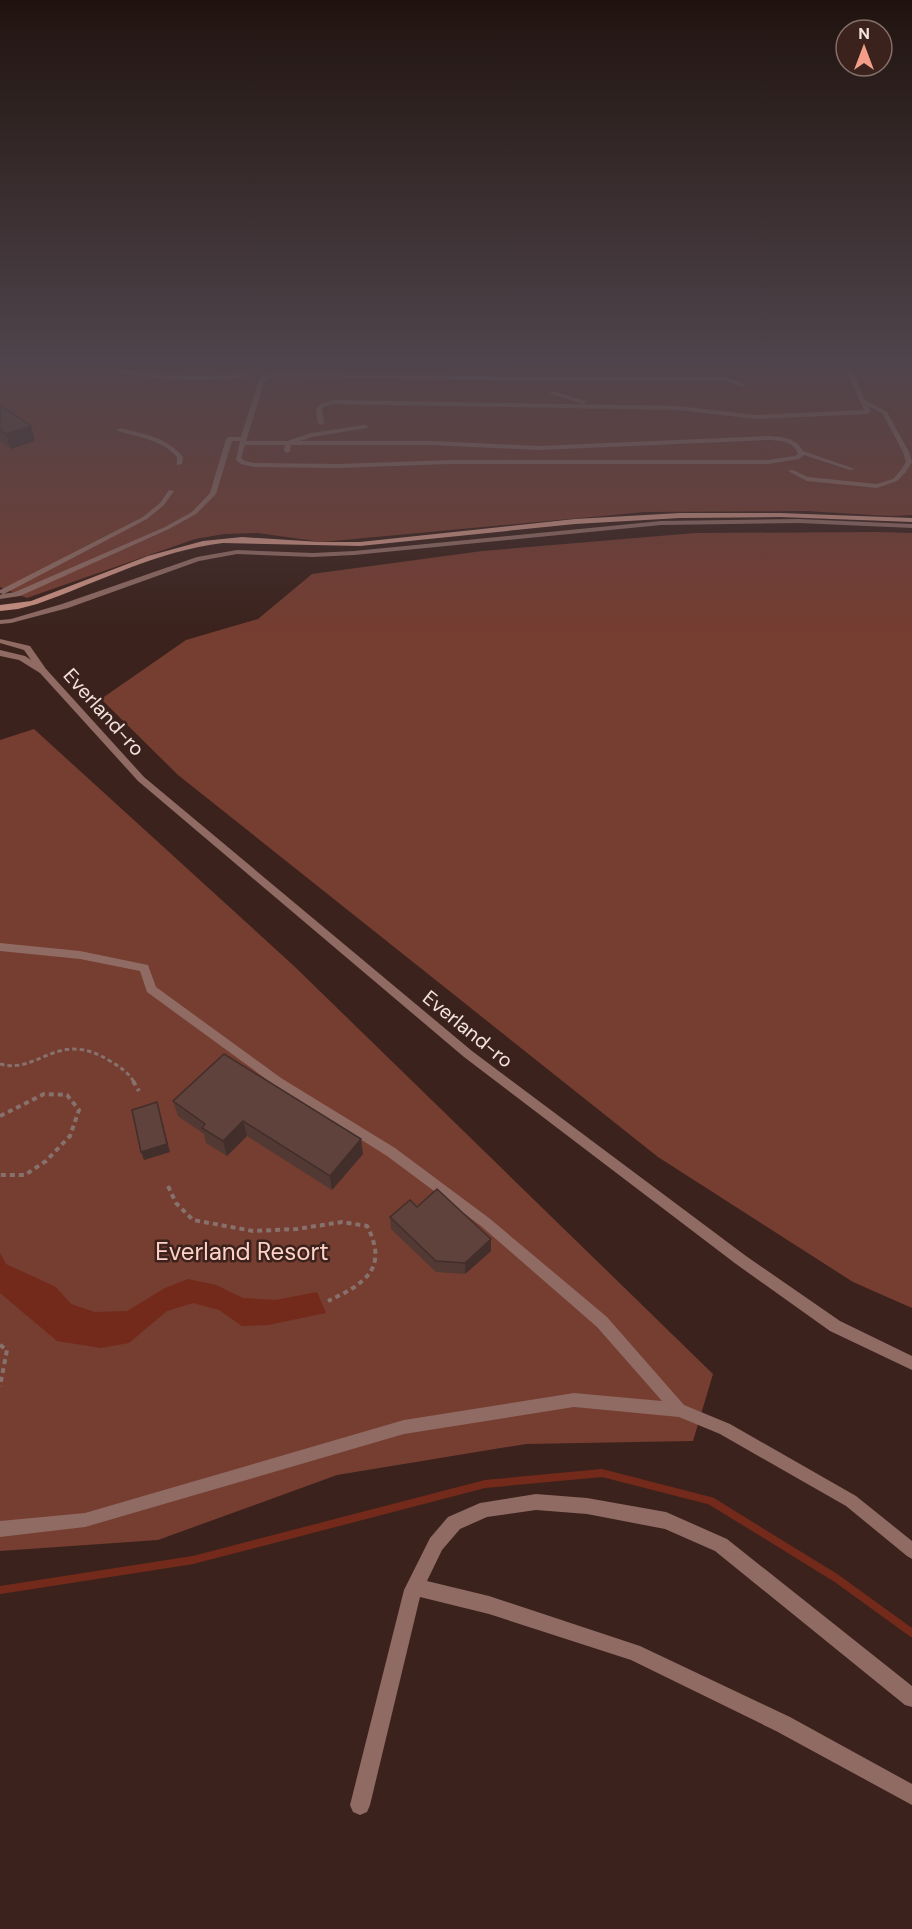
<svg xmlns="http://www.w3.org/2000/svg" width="912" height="1929" font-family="'DM Sans',sans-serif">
<rect width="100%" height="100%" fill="#3b221c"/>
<g fill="#763d31">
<polygon points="0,363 912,363 912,515 890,516 806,511 645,512 322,542 258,533 224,534 195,539 27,598 0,587"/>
<polygon points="876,532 912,533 912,1308 853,1282 658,1157 178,775 101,699 186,640 258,619 312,574 482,551 695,533"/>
<polygon points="34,729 294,966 713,1374 693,1441 526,1444 337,1475 158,1540 0,1551 0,740"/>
</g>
<polygon fill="#732a1b" points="0,1253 6,1264 56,1287 71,1304 95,1312 127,1311 165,1288 188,1279 216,1285 243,1298 275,1300 317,1292 326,1313 268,1325 242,1326 219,1310 193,1303 167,1311 129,1343 101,1348 57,1341 0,1293"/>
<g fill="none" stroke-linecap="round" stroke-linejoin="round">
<polyline stroke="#732a1b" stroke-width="8" points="0,1590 193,1560 485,1484 602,1473 711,1501 836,1578 912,1633"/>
<path stroke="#87716c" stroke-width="3" stroke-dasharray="4.5 3" stroke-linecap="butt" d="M0,1064C39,1075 57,1028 110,1061C120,1067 128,1072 134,1082"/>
<g stroke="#87716c" stroke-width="4" stroke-dasharray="5 4" stroke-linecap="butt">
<polyline points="133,1081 139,1091"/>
<polyline points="0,1116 44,1094 67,1095 79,1110 70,1136 46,1161 25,1175 0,1175"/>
<path d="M168,1186L176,1203L193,1220L253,1231L297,1229L342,1222L367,1226C389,1268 365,1284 328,1301"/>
<polyline points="0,1345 7,1350 0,1386"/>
</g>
<g fill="#8f6b63" fill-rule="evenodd">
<polygon points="759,363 773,363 775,364 772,366"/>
<polygon points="843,363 849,363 865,400 887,412 909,452 912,462 906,472 897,481 877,488 807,481 788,471 793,470 808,477 877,484 893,479 901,470 906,462 903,452 882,413 868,406 871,412 868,414 756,419 678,410 333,404 325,406 322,409 324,423 321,425 318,423 316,409 321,404 333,400 678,406 756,415 864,410"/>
<path d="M105,366C153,376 199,379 247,373L250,375L247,377C198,383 151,380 103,369L102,368Z"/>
<path d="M272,373L521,377H726L746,385L743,387L725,381H521L275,376L265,380L246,441H287L311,433L365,425L368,427L367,428L312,437L300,441H432L539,446L769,436C783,437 796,438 803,451L855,469L850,470L804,455L799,459L768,464H450L339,468L254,467L241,464L236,460L240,441H232L216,494L196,514L169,529L20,596L0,599V595L3,594L0,593V590L143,517L160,503L169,490L174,491L164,505L147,519L4,594L15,592L165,527L192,512L210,493L226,439L229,437H241L259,379ZM769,440C781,441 794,441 798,454L795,456L768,460H450L339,464L254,463L245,461L241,458L245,445H285L284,451L287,453L290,451L291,445H432L539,450Z"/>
<polygon points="553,391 585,401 586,402 583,404 551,394 551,392"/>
<path d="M120,428C143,434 167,437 183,457L182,464L177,465V457C162,440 139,437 118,431L117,430Z"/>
<polygon points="799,519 912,524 912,528 799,523 661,525 354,555 313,557 237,554 199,561 68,608 11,623 0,624 0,620 11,619 62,604 197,557 237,550 313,553 354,551 661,521"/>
<polygon points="0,639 30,646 46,669 144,777 472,1051 746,1256 840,1321 912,1356 912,1370 830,1331 736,1264 464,1057 138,781 40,673 24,650 0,643"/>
<polygon points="0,943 80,951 148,965 156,987 281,1078 395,1148 489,1218 607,1317 684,1405 730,1424 856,1496 912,1541 912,1559 907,1556 846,1506 720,1434 679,1417 574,1407 404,1434 85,1527 0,1537 0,1521 85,1513 404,1420 574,1393 662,1401 597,1327 481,1226 387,1156 273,1084 147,992 140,971 80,959 0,951"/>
</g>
<g fill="#8f6b63" fill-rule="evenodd">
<polygon points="0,650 25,656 48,671 46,673 40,673 19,660 0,656"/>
<polygon points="536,1494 587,1498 666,1512 727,1539 912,1686 912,1707 905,1705 715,1551 665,1529 587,1514 536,1510 487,1517 460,1529 442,1550 427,1581 489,1596 640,1646 790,1717 912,1784 912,1805 776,1731 631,1660 489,1614 420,1597 370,1805 367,1812 360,1815 353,1812 350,1805 404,1590 430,1538 448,1517 480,1503"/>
</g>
<path fill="#c99082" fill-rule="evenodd" d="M680,513H780L912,518V522L780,517L680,518L575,524L360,546L223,543C157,551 99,582 37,604L18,609L0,611V605L31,601L148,556L203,541L242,537L321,542H360L575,519Z"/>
</g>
<g fill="#523934">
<polygon points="0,405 31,426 35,441 11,449 0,441"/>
<polygon points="173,1101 363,1154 332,1190 247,1136 227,1156 206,1143 204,1134 178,1116"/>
<polygon points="417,1207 491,1251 465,1274 436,1272 391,1229 390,1217"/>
</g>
<g fill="#422e2a">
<polygon points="31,426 35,441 11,449 6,434"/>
<polygon points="157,1102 170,1152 144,1160 141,1152"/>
<polygon points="243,1121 247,1136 227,1156 223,1141"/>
<polygon points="361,1139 363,1154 332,1190 330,1176"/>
<polygon points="491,1239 491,1251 465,1274 465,1263"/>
</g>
<g fill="#5f423c" stroke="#422e2a" stroke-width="1.5">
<polygon points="0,405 31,426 6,434 0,429"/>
<polygon points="224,1054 361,1139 330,1176 243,1121 223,1141 202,1128 205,1124 173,1101"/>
<polygon points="157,1102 167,1144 141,1152 132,1110"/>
<polygon points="437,1189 491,1239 465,1263 436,1261 390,1217 410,1200 417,1207"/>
</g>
<linearGradient id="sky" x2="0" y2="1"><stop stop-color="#20130f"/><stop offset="0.57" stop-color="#4f444b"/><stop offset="1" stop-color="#4f444b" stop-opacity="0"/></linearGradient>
<rect width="912" height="633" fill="url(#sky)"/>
<g text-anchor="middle" stroke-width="5" stroke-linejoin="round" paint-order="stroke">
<g font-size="20" fill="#f4e2de" stroke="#3b221c">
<text transform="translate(104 712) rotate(48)" y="7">Everland-ro</text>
<text transform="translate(468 1029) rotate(39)" y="7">Everland-ro</text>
</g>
<g font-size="24" fill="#ffd0c6" stroke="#3b221c">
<text x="242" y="1260">Everland Resort</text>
</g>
</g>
<g transform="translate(864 48)"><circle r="28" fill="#3b221c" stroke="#856f6a" stroke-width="1.5"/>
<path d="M0-4.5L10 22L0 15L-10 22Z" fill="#f49e8a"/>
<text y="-9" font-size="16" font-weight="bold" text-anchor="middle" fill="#f4e2de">N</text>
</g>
</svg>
